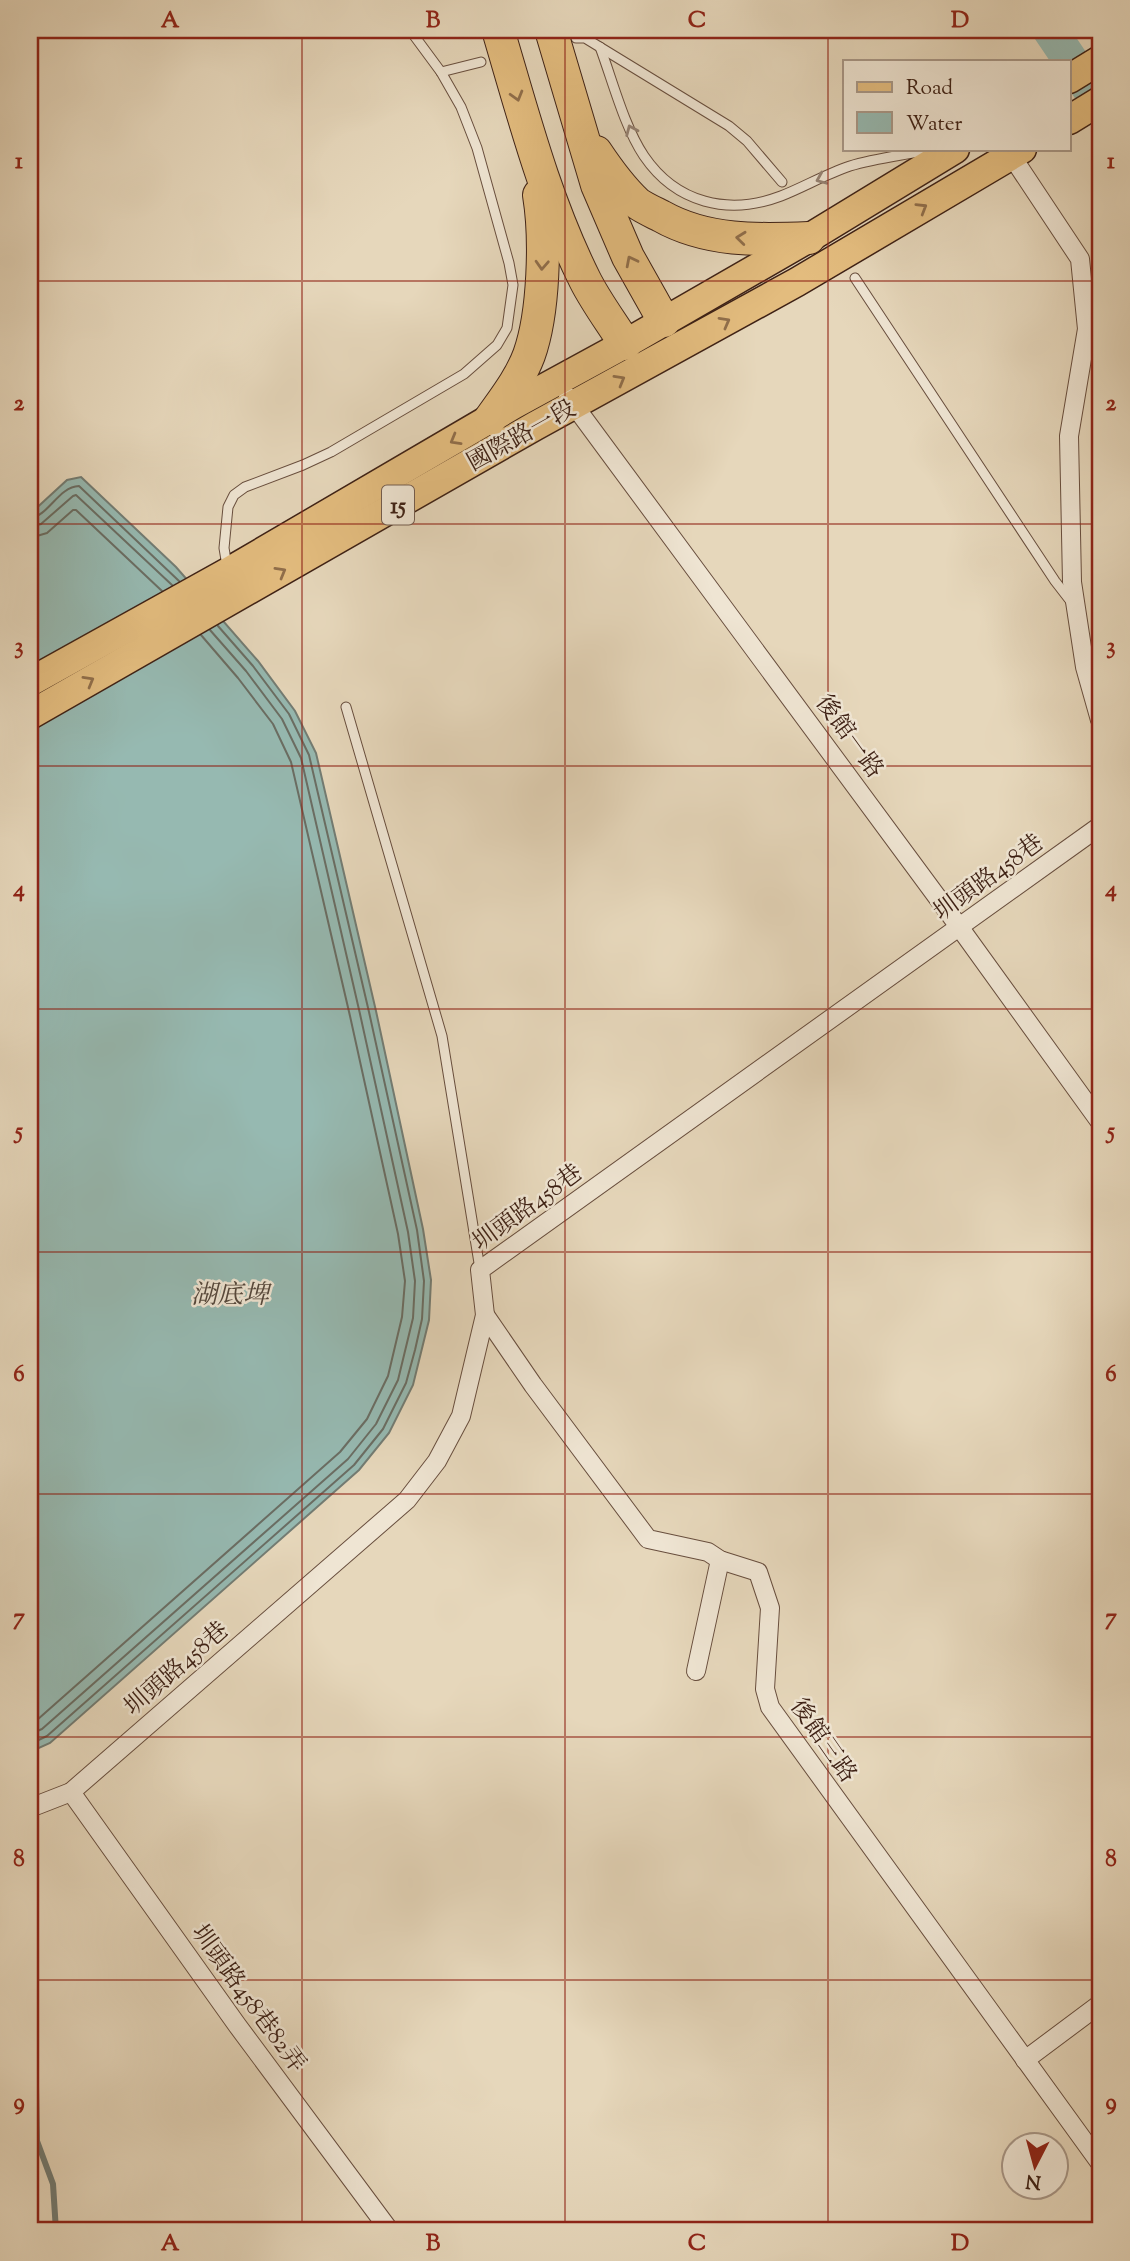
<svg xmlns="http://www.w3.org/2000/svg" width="1130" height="2261" font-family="'Sorts Mill Goudy','Noto Serif TC',serif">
<rect width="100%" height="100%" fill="#e6d7bb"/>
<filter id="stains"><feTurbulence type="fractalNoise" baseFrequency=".00286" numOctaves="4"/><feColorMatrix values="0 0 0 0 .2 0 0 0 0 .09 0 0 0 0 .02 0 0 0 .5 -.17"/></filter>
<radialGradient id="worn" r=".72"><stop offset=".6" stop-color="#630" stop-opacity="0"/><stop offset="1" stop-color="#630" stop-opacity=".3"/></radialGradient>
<polygon fill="#96b9b1" stroke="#737c73" stroke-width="2" points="81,477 176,567 258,661 295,711 316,753 376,1011 423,1229 431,1280 429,1320 413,1385 389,1433 359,1470 50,1743 30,1752 30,514 67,480"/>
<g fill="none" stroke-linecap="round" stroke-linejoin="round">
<g stroke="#6a6d63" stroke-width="2">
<path d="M30,518C49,516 58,487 79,486L179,581"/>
<polyline points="30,527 41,524 73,496 76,495 172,585"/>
<polyline points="30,538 47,533 73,510 76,510 162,591"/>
<polyline points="30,1723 37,1720 340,1452 367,1419 388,1376 402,1317 405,1281 398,1234 350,1016 291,762 273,724 238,678 201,635"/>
<polyline points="30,1734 42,1729 348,1459 376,1424 398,1380 413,1318 415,1281 408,1232 360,1014 301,758 282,719 246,671 210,630"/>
<polyline points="30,1744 47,1736 354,1465 383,1429 406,1383 415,1350 422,1319 424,1281 417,1230 369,1012 309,755 289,714 253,666 218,626"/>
</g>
<polyline stroke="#737c73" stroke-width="6" points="30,2067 36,2086 37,2141 53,2184 56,2231"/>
<polyline stroke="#96b9b1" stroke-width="35" points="1050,30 1100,104"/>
<g stroke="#684e3e" stroke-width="11">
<g id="service">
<polyline points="576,38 585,38 729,126 747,141 782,182"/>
<path d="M600,47C613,82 624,126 644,156C676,203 728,216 781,196C804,187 826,174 850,166C876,158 906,155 933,149"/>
<polyline points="441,72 481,62"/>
<polyline points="855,278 1055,581 1072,603"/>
<polyline points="227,566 224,548 228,507 234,495 245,487 303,465 331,452 464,374 497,345 507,328 513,285 509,263 477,148 461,107 441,72 410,30"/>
<polyline points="346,707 442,1036 480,1269"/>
</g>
</g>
<g stroke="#684e3e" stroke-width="20">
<g id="minor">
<polyline points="1011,155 1080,259 1087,329 1069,436 1072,582 1085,667 1100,720"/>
<polyline points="568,397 960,928 1100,1122"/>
<polyline points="485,1315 533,1385 648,1539 708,1552 720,1560 758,1572 770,1608 765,1689 770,1707 1100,2163"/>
<polyline points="696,1671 720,1560"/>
<polyline points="71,1792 237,2025 390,2231"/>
<polyline points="30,1808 71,1792 407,1500 437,1461 461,1416 485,1315 480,1270 1100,826"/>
<polyline points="1025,2060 1100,2004"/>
</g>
</g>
<g stroke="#3e2115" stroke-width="31">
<g id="primary">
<polyline points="1069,79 1100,60"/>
<polyline points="1069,120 1100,101"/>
<polyline points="30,682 228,572 515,404 625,344 809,238 955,149"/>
<polyline points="30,715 535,426 797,282 1022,149"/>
</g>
</g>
<g stroke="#3e2115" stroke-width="34">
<g id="motorway">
<path d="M498,30C523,114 545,200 585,280C596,302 612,323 625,344"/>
<polyline points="551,30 597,185 628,257 664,321"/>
<path d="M596,152C608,170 621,188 637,203C644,208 653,212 661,216C707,242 758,240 809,238"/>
<path d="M490,419C504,399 520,379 529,355C544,313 546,238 539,195"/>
</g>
</g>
<use href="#service" stroke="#efe5d3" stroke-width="9"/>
<use href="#minor" stroke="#efe5d3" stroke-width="18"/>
<use href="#primary" stroke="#e3bc7e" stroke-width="28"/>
<use href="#motorway" stroke="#e3bc7e" stroke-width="32"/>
</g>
<defs><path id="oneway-chevron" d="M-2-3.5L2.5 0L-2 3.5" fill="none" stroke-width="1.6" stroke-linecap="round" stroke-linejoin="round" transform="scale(1.75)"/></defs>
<g stroke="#906e4a">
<use href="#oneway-chevron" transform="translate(517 96) rotate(74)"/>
<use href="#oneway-chevron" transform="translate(922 208) rotate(-31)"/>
<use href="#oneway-chevron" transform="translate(741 238) rotate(-174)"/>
<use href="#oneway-chevron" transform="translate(631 261) rotate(-117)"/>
<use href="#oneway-chevron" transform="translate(542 265) rotate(93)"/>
<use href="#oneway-chevron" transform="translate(725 322) rotate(-29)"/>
<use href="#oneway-chevron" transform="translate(620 380) rotate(-30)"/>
<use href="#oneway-chevron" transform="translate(455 440) rotate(150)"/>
<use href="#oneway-chevron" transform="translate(281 572) rotate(-30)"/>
<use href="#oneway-chevron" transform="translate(89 681) rotate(-30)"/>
</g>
<g stroke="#968374">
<use href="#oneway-chevron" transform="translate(631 130) rotate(-113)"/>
<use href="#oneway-chevron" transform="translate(821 179) rotate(157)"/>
</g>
<path fill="none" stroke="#8f2418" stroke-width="2" stroke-opacity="0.55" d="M302,30V2231M565,30V2231M828,30V2231M30,281H1100M30,524H1100M30,766H1100M30,1009H1100M30,1252H1100M30,1494H1100M30,1737H1100M30,1980H1100"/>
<g text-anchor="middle" stroke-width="5" stroke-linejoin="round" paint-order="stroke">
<rect fill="#efe5d3" stroke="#735c4e" stroke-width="2" x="382" y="485.5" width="32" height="39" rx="5"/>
<g font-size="23" font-weight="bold" fill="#3e2115">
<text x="398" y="513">15</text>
</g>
<g font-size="24" fill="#3e2115" stroke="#efe5d3">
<text transform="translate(521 435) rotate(-29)" y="8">國際路一段</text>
<text transform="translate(850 736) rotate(54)" y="8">後館一路</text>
<text transform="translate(988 877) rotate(-36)" y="8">圳頭路458巷</text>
<text transform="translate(527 1207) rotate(-36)" y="8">圳頭路458巷</text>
<text transform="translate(176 1668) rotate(-41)" y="8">圳頭路458巷</text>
<text transform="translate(824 1740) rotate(55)" y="8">後館三路</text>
<text transform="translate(249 1998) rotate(54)" y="8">圳頭路458巷82弄</text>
</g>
<g font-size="26" font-style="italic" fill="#54473c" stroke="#efe5d3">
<text x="230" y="1303">湖底埤</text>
</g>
</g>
<rect width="1130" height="2261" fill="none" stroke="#e6d7bb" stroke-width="77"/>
<rect x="843" y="60" width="228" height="91" fill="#efe5d3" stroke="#a89787" stroke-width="2"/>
<rect x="857" y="82" width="35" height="10" fill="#e3bc7e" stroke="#a89787" stroke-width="2"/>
<text x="906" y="94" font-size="21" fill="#3e2115">Road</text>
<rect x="857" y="112" width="35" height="21" fill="#96b9b1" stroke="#a89787" stroke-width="2"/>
<text x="906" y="130" font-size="21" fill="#3e2115">Water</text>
<g transform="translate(1035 2166) rotate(186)"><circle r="33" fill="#efe5d3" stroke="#a89787" stroke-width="2"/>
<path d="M0-5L12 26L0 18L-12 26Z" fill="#8f2418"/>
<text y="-10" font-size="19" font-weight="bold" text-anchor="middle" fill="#3e2115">N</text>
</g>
<rect x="38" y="38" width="1054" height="2184" fill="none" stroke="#8f2418" stroke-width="2.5"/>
<g font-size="23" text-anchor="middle" font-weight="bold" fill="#8f2418">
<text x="170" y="27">A</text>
<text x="433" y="27">B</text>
<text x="697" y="27">C</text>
<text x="960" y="27">D</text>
<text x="19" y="168">1</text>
<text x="1111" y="168">1</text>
<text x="19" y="410">2</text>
<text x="1111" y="410">2</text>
<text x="19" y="653">3</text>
<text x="1111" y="653">3</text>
<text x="19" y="896">4</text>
<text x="1111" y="896">4</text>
<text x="19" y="1138">5</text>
<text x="1111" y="1138">5</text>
<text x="19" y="1381">6</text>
<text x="1111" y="1381">6</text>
<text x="19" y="1624">7</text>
<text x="1111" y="1624">7</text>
<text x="19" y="1866">8</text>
<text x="1111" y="1866">8</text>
<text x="19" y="2109">9</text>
<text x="1111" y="2109">9</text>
<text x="170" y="2250">A</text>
<text x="433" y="2250">B</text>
<text x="697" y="2250">C</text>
<text x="960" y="2250">D</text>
</g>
<rect width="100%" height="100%" filter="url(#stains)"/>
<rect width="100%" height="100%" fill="url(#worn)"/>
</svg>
